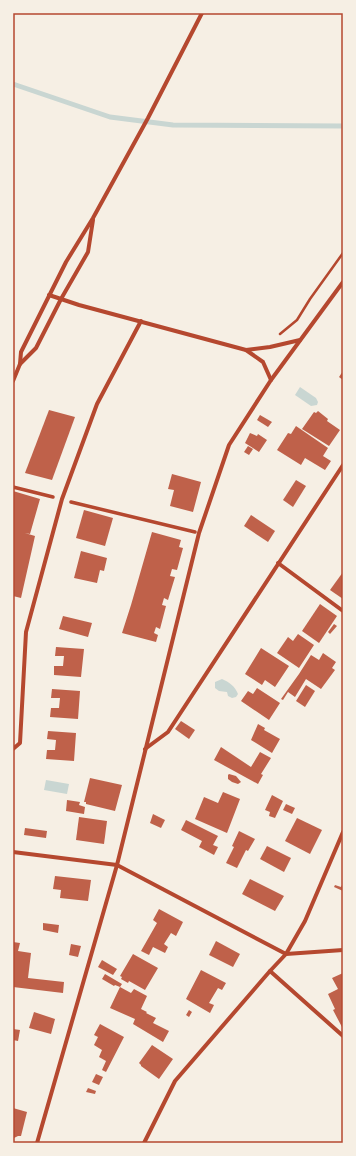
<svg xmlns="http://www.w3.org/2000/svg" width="356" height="1156" font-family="'Space Grotesk',sans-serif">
<rect width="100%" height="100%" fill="#f6efe4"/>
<g fill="#c9d6d2">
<polygon points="300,387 316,398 318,402 317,405 311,406 295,395"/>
<path d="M222,679C229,682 235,686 238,694L236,697L232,698L228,696L227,692L219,691L215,688V682Z"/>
<polygon points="46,780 69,784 67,794 44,790"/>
</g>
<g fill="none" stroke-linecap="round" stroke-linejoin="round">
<polyline stroke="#c9d6d2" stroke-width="5" points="13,84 110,117 173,125 343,126"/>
</g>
<g fill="#bf614a">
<polygon points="343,371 343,380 339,377"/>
<polygon points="49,410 75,417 52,480 25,473"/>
<polygon points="318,411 328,419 327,421 340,430 329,446 302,429 314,412 316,413"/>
<polygon points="260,415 272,422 268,427 257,420"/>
<polygon points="296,426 328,448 323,456 331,461 325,470 305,458 301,465 277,450 288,433 291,434"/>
<polygon points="250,433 257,436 258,434 267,440 259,452 245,443"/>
<polygon points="248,446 253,449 249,455 244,452"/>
<polygon points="172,474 201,482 193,512 170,506 174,490 168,489"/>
<polygon points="296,480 306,486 293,507 283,500"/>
<polygon points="13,491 40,499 30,534 25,533 35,536 21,598 13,596"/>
<polygon points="84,510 113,518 105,546 76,538"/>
<polygon points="251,515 275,531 268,542 244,526"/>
<polygon points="152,532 181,540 179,547 183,548 177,570 172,569 170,576 175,577 168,600 164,598 162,605 166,606 160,629 156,627 154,633 158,635 156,642 122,633 131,605"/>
<polygon points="81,551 107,558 104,571 100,570 97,583 74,578"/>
<polygon points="343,572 343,599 330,590"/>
<polygon points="320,604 337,616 319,643 302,631"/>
<polygon points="63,616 92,623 88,637 59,629"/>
<polygon points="334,624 337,626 330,634 328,632"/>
<polygon points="298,634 314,645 299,668 277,653 288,637 293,641"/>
<polygon points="56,647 84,649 81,677 54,675 54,666 63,666 64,656 55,656"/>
<polygon points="261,648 289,666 275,687 265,680 262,685 245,674"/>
<polygon points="323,653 336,662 332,668 335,670 321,689 306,679 295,697 288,692 283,700 281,699 299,674 311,655 319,660"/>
<polygon points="306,685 315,691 305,707 296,701"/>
<polygon points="257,688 280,703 269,720 241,701 248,691 253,694"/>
<polygon points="52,689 80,691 78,719 50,717 51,708 59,708 60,698 51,698"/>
<polygon points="181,721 195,730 189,739 175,729"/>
<polygon points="258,724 265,728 264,730 280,739 272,753 251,740"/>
<polygon points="48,731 76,733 74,761 46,759 47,750 55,750 56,740 47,739"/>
<polygon points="221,747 251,767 260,752 271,758 261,774 263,775 258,784 214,760"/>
<polygon points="228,775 229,774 236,776 241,782 238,784 232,782 228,779"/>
<polygon points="90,778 122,785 115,811 86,804 86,802 84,802"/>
<polygon points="223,792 240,799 227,833 195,819 204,797 218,803"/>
<polygon points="272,795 283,801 275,818 269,816 270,812 265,810"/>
<polygon points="67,800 80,802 79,805 85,807 84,814 66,811"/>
<polygon points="286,804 295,808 292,814 283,810"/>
<polygon points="153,814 165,820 161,828 150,823"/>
<polygon points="79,817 107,821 104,844 76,840"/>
<polygon points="297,818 322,830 310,854 285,841"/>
<polygon points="186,820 218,836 213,845 218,847 214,855 199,847 202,841 181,830"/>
<polygon points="25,828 47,831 46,838 24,835"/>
<polygon points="239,831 255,839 248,851 246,850 237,868 226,863 234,847 232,846"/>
<polygon points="267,846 291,858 284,872 260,859"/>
<polygon points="55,876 91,880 88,901 60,898 61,890 53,889"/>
<polygon points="250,879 284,896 275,911 242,894"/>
<polygon points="335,885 341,887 342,885 343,885 343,891 334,887"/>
<polygon points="159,909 183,922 176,936 171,933 164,944 168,947 165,953 153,947 149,955 141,951 157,923 153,920"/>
<polygon points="43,923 59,925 58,933 43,930"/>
<polygon points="216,941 240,954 233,967 209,955"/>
<polygon points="13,942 20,943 18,951 31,953 28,978 64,982 63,993 13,987"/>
<polygon points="71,944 81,946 78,957 69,955"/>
<polygon points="133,954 158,968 145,990 129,981 128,983 121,979 122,977 120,976"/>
<polygon points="102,960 117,969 113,975 98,967"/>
<polygon points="201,970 226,983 222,990 218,988 209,1003 214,1005 210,1013 186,999"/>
<polygon points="343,973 343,1029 333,1010 335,1009 328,994 338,989 332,978"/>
<polygon points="105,974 122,984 120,987 115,985 114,986 102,979"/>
<polygon points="120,987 131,993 134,989 147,996 141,1009 147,1012 146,1013 156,1018 153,1023 169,1031 163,1042 133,1024 135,1019 110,1008"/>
<polygon points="189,1010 192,1012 189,1017 186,1015"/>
<polygon points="34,1012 55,1019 51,1034 29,1028"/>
<polygon points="100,1024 124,1037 106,1072 102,1070 106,1061 99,1057 102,1050 94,1045 98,1037 94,1035"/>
<polygon points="13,1029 20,1030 18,1041 13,1040"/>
<polygon points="152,1045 173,1059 159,1079 141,1066 141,1065 139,1063"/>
<polygon points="96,1074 103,1077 99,1085 92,1082"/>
<polygon points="88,1088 96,1091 95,1094 86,1092"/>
<polygon points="13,1108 27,1112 21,1136 18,1136 14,1138"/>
</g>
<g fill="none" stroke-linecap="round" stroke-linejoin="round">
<polyline stroke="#b5482f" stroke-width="2.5" points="280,334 297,320 310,299 343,253"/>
<g stroke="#b5482f" stroke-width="3.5">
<polyline points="13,487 53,497"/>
<polyline points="71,502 195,532"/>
</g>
<g stroke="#b5482f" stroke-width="4">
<polyline points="49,295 79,305 246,350 263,362 271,380"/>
<polyline points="246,350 270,347 300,340"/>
<polyline points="20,364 36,348 61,299 88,252 93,220"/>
<polyline points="13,381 20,364 21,352 66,262 93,218 148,118 202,13"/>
<polyline points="278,563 343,611"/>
<polyline points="13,749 20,743 26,632 62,499 97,404 141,321"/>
<polyline points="145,749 168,732 343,465"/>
<polyline points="13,852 117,865 286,954 343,950"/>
<polyline points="270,971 343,1036"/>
<polyline points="37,1143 117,865 199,533 229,445 271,380 343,282"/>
<polyline points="144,1143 175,1081 270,971 286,954 305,921 343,832"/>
</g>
</g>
<rect width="356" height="1156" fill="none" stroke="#f6efe4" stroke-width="28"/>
<rect x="14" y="14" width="328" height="1128" fill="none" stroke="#b5482f" stroke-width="1.5"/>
</svg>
